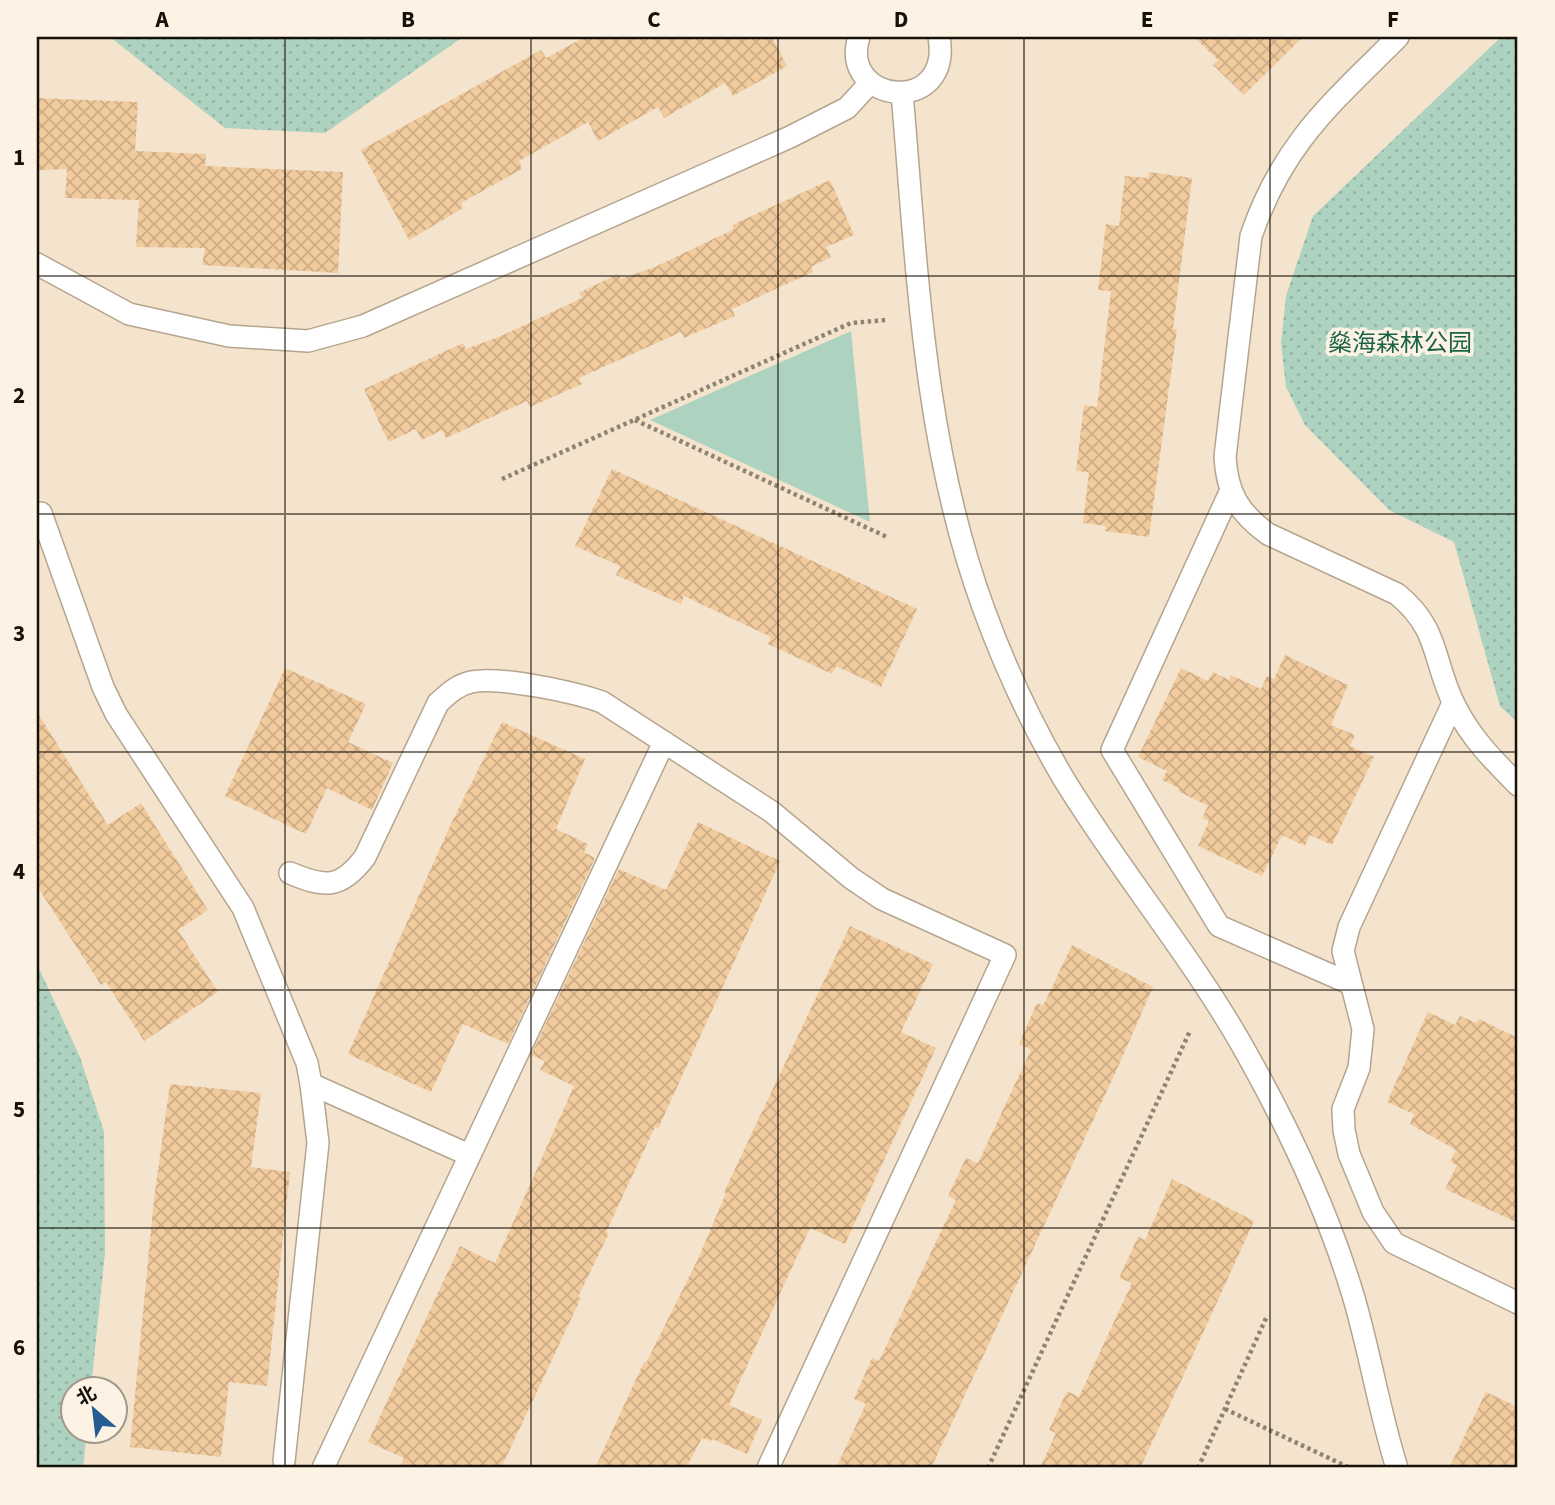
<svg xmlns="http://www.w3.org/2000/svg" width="1555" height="1505" font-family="'Source Sans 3','Noto Sans SC',sans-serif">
<defs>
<pattern id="park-dots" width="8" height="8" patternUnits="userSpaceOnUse" patternTransform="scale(1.75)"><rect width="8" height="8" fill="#add2c0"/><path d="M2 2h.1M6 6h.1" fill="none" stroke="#94b3a4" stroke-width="1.8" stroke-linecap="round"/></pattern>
<pattern id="building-cross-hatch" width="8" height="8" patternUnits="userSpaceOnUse" patternTransform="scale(1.75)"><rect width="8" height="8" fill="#f1cb9d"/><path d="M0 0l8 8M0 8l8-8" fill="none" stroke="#cead86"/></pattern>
</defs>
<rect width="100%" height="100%" fill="#f5e4cd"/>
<g fill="url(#park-dots)">
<polygon points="110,37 463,37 325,133 225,128"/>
<polygon points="1501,37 1518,37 1518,723 1500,706 1454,542 1389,510 1305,425 1286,387 1281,343 1286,296 1313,216"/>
<polygon points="37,964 80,1057 104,1132 105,1252 91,1389 74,1390 74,1432 87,1432 83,1468 37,1468"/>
</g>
<polygon fill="#add2c0" points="851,331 870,522 650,420"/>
<g fill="url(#building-cross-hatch)">
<polygon points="585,37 772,37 787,66 733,96 725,83 664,118 658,107 598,141 588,122 519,161 522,169 461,203 463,208 409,240 361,150 541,50 546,58"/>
<polygon points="1194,37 1303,37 1244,95 1213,65 1218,60"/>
<polygon points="37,98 138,102 135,151 206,154 205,166 343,172 338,273 202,265 205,248 136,247 139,200 65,198 67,169 37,170"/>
<polygon points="1149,172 1192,178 1173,329 1177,329 1149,537 1105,531 1106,526 1083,523 1089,472 1076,471 1084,405 1097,407 1111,291 1098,290 1106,224 1119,226 1125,176 1148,178"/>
<polygon points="830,180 854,235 826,247 831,257 811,267 813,272 732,309 735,316 684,338 681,332 579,378 582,384 530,407 527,401 446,438 442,430 422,440 416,429 389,442 385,435 364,389 463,343 466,349 501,336 582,298 579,293 618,274 621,279 655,267 734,229 732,225"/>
<polygon points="612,469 917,609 881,687 836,666 832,674 768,644 771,637 684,596 681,604 616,575 620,566 575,546"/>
<polygon points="1285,655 1348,685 1331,725 1355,735 1350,746 1374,757 1332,845 1310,835 1305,846 1282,835 1262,876 1198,846 1209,821 1202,818 1208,806 1178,791 1179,788 1162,780 1167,771 1138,757 1181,668 1208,681 1213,672 1229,680 1231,675 1261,689 1267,676 1274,679"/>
<polygon points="285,668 366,704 348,742 393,763 372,810 327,788 306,834 225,796"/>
<polygon points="37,712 108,825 141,803 208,910 178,930 218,992 144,1041 106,982 101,985 37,886"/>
<polygon points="502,722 585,759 556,829 588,844 584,852 595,858 508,1044 463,1024 431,1092 348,1054 450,826"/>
<polygon points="698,822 780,861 658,1129 655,1127 606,1232 609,1233 578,1297 581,1298 501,1468 399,1468 404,1458 368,1442 460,1246 495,1263 574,1086 540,1070 545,1061 531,1055 619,869 666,890"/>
<polygon points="850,926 933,964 901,1032 936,1048 845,1244 810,1228 729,1405 762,1420 747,1454 712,1439 711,1441 702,1438 686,1468 595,1468 644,1362 646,1363 698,1259 726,1193 724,1192"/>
<polygon points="1072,945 1153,987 1117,1069 931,1468 836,1468 866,1404 854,1399 872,1358 879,1361 956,1200 948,1196 966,1158 978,1163 1031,1050 1019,1044 1037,1003 1043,1006"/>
<polygon points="1428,1012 1455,1025 1460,1016 1477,1023 1479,1019 1518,1038 1518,1223 1445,1189 1457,1165 1450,1162 1456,1150 1410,1124 1414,1114 1387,1102"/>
<polygon points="170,1084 261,1093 251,1167 290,1172 267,1386 229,1382 221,1457 130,1447 154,1199"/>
<polygon points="1172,1179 1254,1221 1181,1381 1140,1468 1040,1468 1056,1433 1049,1430 1067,1391 1079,1397 1132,1283 1119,1278 1138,1237 1145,1240"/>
<polygon points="1486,1392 1518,1407 1518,1468 1449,1468"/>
</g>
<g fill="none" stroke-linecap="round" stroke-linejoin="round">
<g stroke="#b5a58f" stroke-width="24">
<g id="lane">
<path d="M859,37C838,104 953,117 939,37"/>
<path d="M1398,37C1331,104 1283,143 1251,236L1225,457C1227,493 1239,513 1268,534L1397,594C1441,630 1432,661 1455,706C1471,738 1493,760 1518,785"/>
<path d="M902,93C917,266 923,442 983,607C1004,665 1031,723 1062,776C1120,872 1194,958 1248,1056C1290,1131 1328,1212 1353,1295C1370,1352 1379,1411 1397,1468"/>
<polyline points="37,264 129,314 229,336 308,341 363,326 790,137 847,108 870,83"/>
<polyline points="1230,492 1112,750 1219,926 1349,983"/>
<polyline points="41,513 103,687 116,714 243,908 307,1063 311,1084 469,1155"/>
<polyline points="1453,703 1349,927 1343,951 1363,1029 1359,1068 1343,1109 1344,1130 1349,1154 1373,1212 1394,1243 1518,1303"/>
<path d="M290,873C325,888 341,889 365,857L438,703C448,694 457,685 471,682C499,676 574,692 602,702L772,812L851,878L882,899L1005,955L768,1468"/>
<polyline points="284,1461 318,1143 311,1084"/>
<polyline points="323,1468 664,742"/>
</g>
</g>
<g stroke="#8f8373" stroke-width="4.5" stroke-dasharray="3.5 3.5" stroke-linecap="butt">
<polyline points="635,420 887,537"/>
<polyline points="502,479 851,323 886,320"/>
<polyline points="1225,1409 1350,1468"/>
<polyline points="988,1468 1190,1031"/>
<polyline points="1198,1468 1267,1316"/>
</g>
<use href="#lane" stroke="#fff" stroke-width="21"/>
</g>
<path fill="none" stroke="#171109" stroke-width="2" stroke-opacity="0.55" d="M285,37V1468M531,37V1468M778,37V1468M1024,37V1468M1270,37V1468M37,276H1518M37,514H1518M37,752H1518M37,990H1518M37,1228H1518"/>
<g text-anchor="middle" stroke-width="7" stroke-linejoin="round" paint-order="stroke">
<g font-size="24" fill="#1b6348" stroke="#fdf3e4">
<text x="1400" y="351">燊海森林公园</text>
</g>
</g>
<rect width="1555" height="1505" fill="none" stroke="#fdf3e4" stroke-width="77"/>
<g transform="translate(94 1410) rotate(332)"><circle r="33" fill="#fdf3e4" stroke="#a1998c" stroke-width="2"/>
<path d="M0-5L12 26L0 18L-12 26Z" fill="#255c94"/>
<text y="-10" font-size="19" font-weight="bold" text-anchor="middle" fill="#171109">北</text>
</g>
<rect x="38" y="38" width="1478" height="1428" fill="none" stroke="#171109" stroke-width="2.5"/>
<g font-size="23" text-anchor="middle" font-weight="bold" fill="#171109">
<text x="162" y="27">A</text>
<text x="408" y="27">B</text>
<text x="654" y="27">C</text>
<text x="901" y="27">D</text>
<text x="1147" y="27">E</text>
<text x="1393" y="27">F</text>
<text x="19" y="165">1</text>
<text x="19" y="403">2</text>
<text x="19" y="641">3</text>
<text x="19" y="879">4</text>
<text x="19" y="1117">5</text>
<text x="19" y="1355">6</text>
</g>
</svg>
